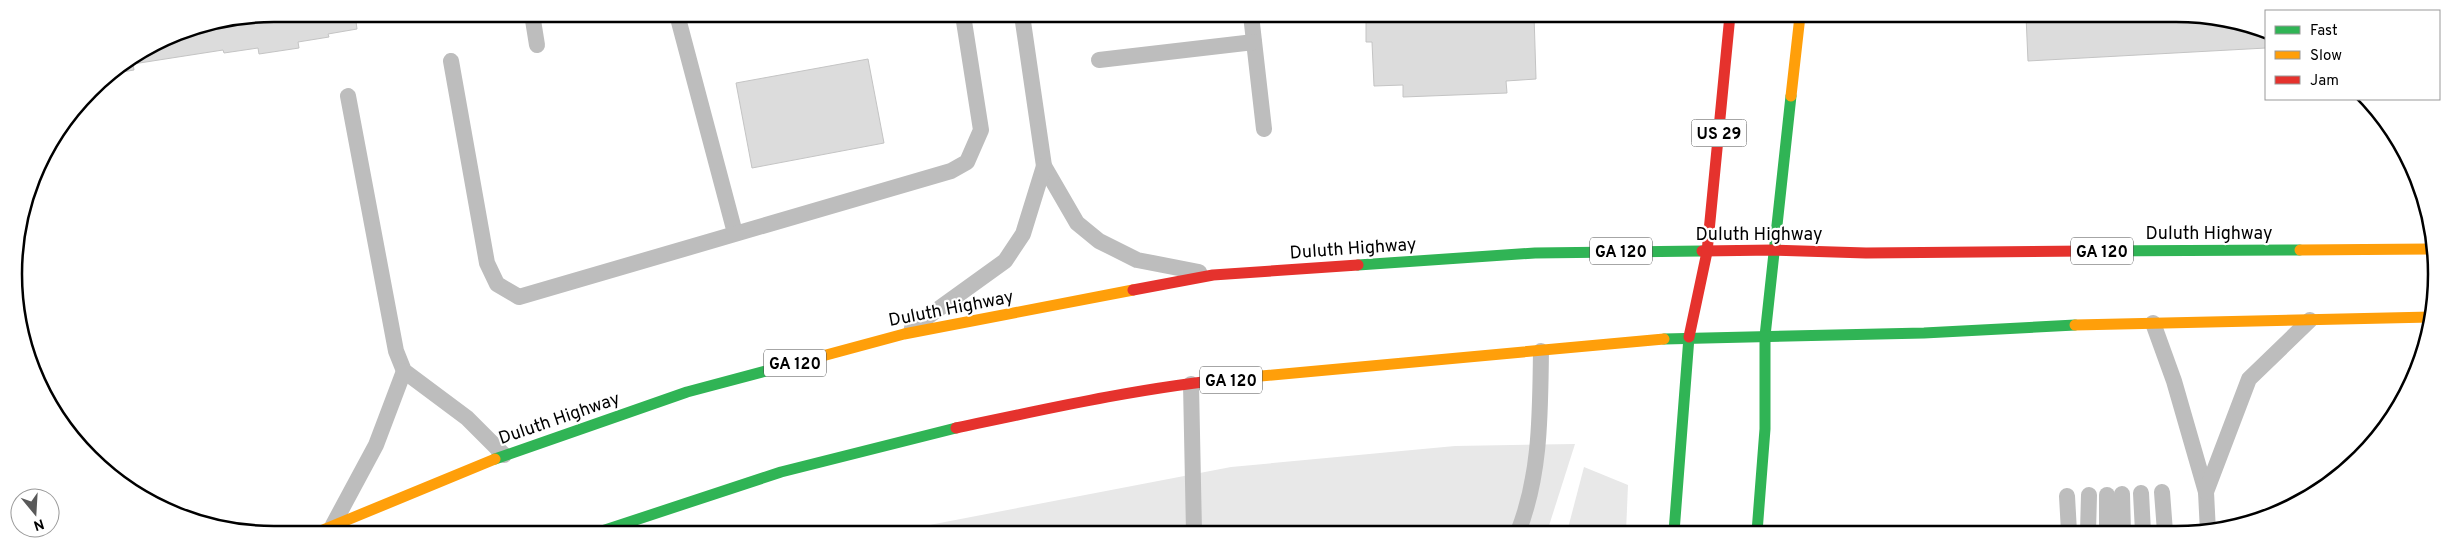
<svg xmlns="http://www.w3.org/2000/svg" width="2450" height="548" font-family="Overpass,sans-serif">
<rect width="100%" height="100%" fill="#fff"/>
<g fill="#e8e8e8">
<polygon points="1575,444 1547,532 893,532 1231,467 1455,446"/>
<polygon points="1584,467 1628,485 1626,532 1567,532"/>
</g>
<g fill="#dcdcdc" stroke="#c4c4c4">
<polygon points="274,14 355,14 357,29 328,34 329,37 298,42 299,48 259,54 258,48 224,53 223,50 133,64 134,70 110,74 175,33"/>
<polygon points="1366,15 1534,15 1536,79 1506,81 1507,93 1403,97 1403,85 1374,86 1372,42 1366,42"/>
<polygon points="2026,16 2210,16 2266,35 2266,48 2028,61"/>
<polygon points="868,59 884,143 752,168 736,83"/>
</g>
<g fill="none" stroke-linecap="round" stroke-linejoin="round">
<g stroke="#bdbdbd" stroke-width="16">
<polyline points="532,14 537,45"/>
<polyline points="1022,15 1044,166 1077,223 1099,241 1137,260 1199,272"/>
<polyline points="1251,15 1264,129"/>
<polyline points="679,22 735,233"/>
<polyline points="1099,60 1254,42"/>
<polyline points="451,61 487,263 497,284 519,297 951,171 967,162 981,130 963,15"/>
<polyline points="348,96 396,351 404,371 467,418 504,455"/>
<polyline points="2153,323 2174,381 2206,492 2208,532"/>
<polyline points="912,328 1005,261 1023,234 1044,166"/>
<polyline points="1191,384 1194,532"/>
<polyline points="2162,492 2165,532"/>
<polyline points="2206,492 2249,379 2310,320"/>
<polyline points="2141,493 2143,532"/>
<polyline points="2122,494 2123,532"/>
<polyline points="2067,496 2069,532"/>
<polyline points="333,525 376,445 404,371"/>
<path d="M1518,532C1541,474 1540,413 1541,351"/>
<polyline points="2088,532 2089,495"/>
<polyline points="2107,532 2107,495"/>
</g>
<g stroke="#30b455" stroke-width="11">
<polyline points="2087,251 2300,250"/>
<polyline points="1358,265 1535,253 1702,251"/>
<polyline points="1765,336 1791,96"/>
<polyline points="1664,339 1924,333 2075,325"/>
<polyline points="495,459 687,392 815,358"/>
<polyline points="599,532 781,472 956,428"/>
<polyline points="1674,532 1689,337"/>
<polyline points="1757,532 1765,429 1765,336"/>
</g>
<g stroke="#ff9f0a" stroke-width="11">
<polyline points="1791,96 1800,16"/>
<polyline points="2300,250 2430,249"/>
<polyline points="2075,325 2431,317"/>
<polyline points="815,358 904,334 1133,290"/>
<polyline points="1239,378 1664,339"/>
<polyline points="318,532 495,459"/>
</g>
<g stroke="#e5322d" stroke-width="11">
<polyline points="1702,251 1774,250 1866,253 2087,251"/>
<polyline points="1133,290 1213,275 1358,265"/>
<polyline points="1689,337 1707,252 1730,15"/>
<path d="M956,428C1050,408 1144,387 1239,378"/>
</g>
</g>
<g text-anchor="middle" stroke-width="4.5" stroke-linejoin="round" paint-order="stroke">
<g fill="#fff" stroke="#4c4c4c" stroke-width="1">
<rect x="1691.5" y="119.5" width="55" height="27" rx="4"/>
<rect x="1590" y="237.5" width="62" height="27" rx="4"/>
<rect x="2071" y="237.5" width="62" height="27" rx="4"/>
<rect x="764" y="349.5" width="62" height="27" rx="4"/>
<rect x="1200" y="366.5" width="62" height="27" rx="4"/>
</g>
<g font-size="16" font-weight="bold" fill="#000">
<text x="1719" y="139">US 29</text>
<text x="1621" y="257">GA 120</text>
<text x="2102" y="257">GA 120</text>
<text x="795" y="369">GA 120</text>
<text x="1231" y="386">GA 120</text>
</g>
<g font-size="18" fill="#000" stroke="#fff">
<text x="2209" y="239">Duluth Highway</text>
<text x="1759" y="240">Duluth Highway</text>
<text transform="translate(1353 248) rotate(-4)" y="6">Duluth Highway</text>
<text transform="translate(951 308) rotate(-11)" y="6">Duluth Highway</text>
<text transform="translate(559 418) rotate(-19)" y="6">Duluth Highway</text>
</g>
</g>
<path d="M0 0H2450V548H0ZM274 22H2176A252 252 0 0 1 2428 274V274A252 252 0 0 1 2176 526H274A252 252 0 0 1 22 274V274A252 252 0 0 1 274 22Z" fill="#fff" fill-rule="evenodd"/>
<path fill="none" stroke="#000" stroke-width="2.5" d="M274 22H2176A252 252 0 0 1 2428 274V274A252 252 0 0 1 2176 526H274A252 252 0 0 1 22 274V274A252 252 0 0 1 274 22Z"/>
<rect x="2265" y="10" width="175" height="90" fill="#ffffff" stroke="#999999"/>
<rect x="2275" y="26" width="25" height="8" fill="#30b455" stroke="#999999"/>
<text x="2310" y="35" font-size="15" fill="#000000">Fast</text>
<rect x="2275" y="51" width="25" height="8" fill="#ff9f0a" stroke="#999999"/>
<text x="2310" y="60" font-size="15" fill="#000000">Slow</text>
<rect x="2275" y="76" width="25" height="8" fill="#e5322d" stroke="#999999"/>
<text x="2310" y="85" font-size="15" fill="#000000">Jam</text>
<g transform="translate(35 513) rotate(162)"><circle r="24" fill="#ffffff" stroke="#999999"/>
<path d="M0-4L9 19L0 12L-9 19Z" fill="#595959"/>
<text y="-8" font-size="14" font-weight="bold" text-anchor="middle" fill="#000000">N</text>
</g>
</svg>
